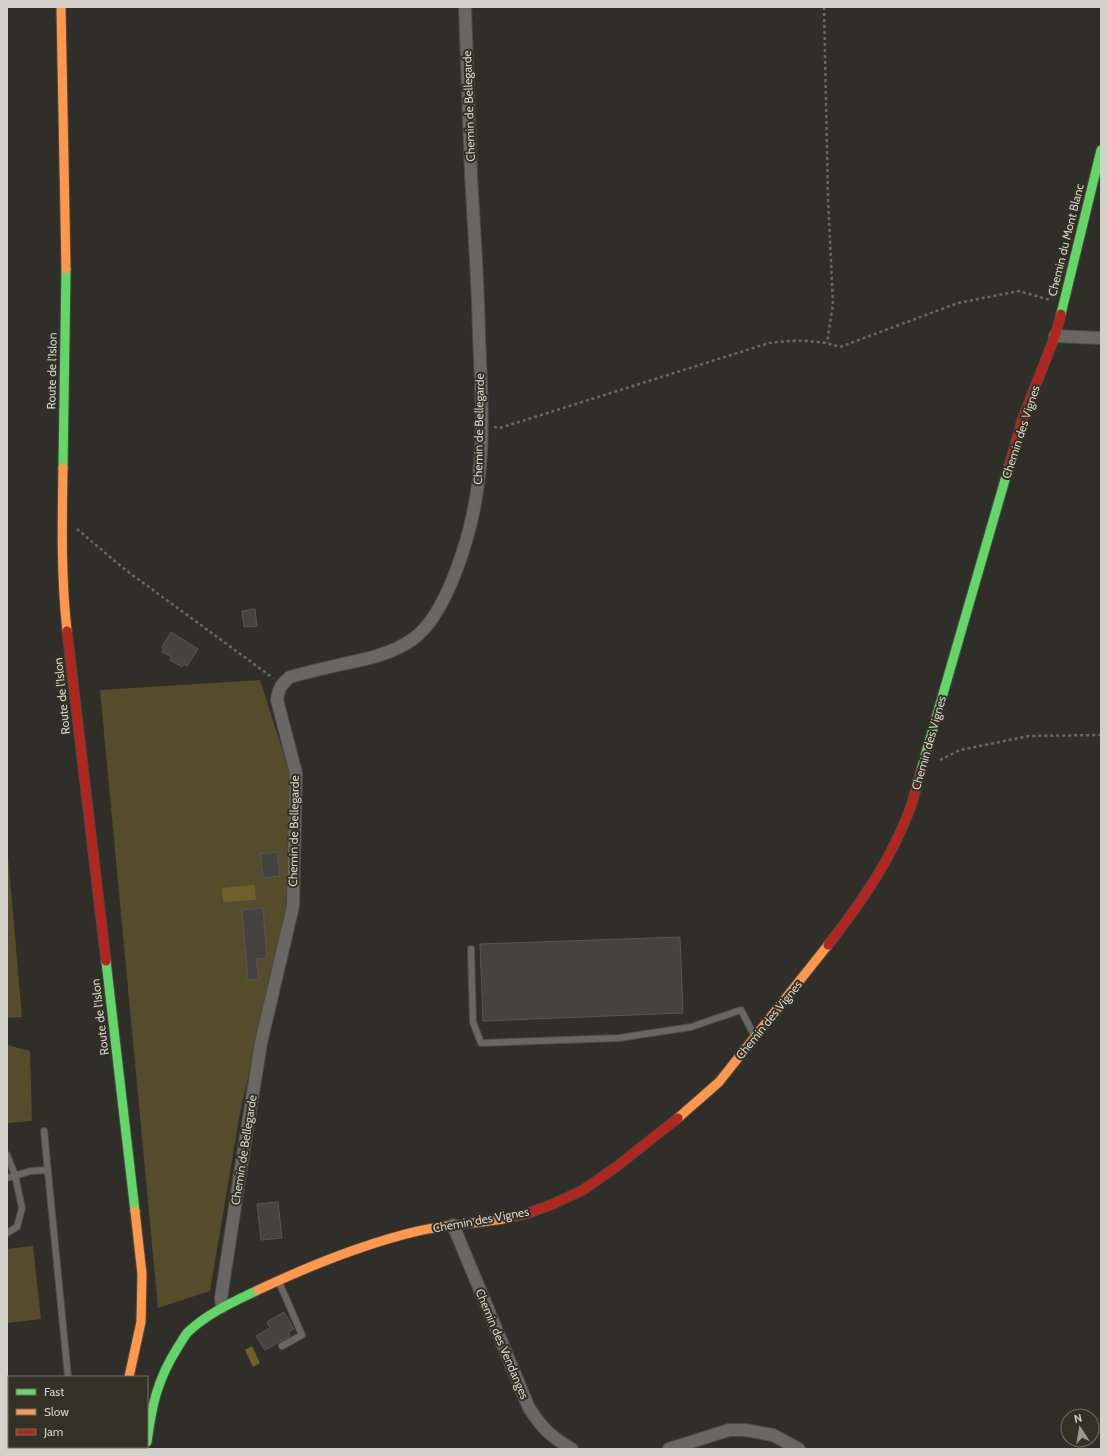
<svg xmlns="http://www.w3.org/2000/svg" width="1108" height="1456" font-family="Cabin,sans-serif">
<rect width="100%" height="100%" fill="#302e28"/>
<g fill="#544c2a">
<polygon points="260,680 290,773 286,909 240,1113 210,1291 158,1308 100,690"/>
<polygon points="7,845 22,1017 9,1018 7,1015"/>
<polygon points="7,1045 30,1051 32,1121 7,1123"/>
<polygon points="33,1246 41,1319 7,1323 7,1249"/>
</g>
<g fill="#6d6029">
<polygon points="255,885 256,900 223,902 222,888"/>
<polygon points="252,1346 260,1363 253,1367 245,1350"/>
</g>
<g fill="#45433f" stroke="#575651">
<polygon points="255,609 257,626 244,627 242,611"/>
<polygon points="171,632 198,649 187,666 184,664 182,667 170,660 172,657 162,652 164,649 162,647"/>
<polygon points="277,852 280,876 263,878 260,854"/>
<polygon points="263,908 267,958 256,959 259,979 248,980 242,910"/>
<polygon points="680,937 683,1013 483,1021 480,944"/>
<polygon points="278,1202 282,1238 261,1240 257,1204"/>
<polygon points="284,1312 294,1329 288,1332 290,1336 265,1350 256,1336 270,1328 267,1322"/>
</g>
<g fill="none" stroke-linecap="round" stroke-linejoin="round">
<g stroke="#4d4b46" stroke-width="8">
<g id="lane">
<polyline points="471,949 473,1022 481,1043 619,1038 691,1027 741,1010 754,1035"/>
<polyline points="44,1131 68,1377"/>
<polyline points="7,1155 15,1175 22,1208 17,1227 7,1233"/>
<polyline points="7,1178 31,1171 48,1170"/>
<polyline points="279,1282 302,1335 282,1346"/>
<polyline points="63,1449 64,1447"/>
</g>
</g>
<g stroke="#4d4b46" stroke-width="14">
<g id="street">
<polyline points="1055,336 1101,338"/>
<path d="M453,1225L529,1408C542,1428 551,1437 572,1449"/>
<path d="M222,1307L221,1298L240,1174L261,1043L293,906L296,773L277,700C279,687 281,685 290,677C308,672 325,668 343,664C367,659 392,654 413,639C448,614 471,533 477,491C485,440 481,387 479,335C478,282 474,228 471,175C469,119 467,63 465,7"/>
<polyline points="669,1449 729,1430 745,1430 773,1435 799,1449"/>
</g>
</g>
<g stroke="#4d4b46" stroke-width="11">
<g id="fast">
<polyline points="1061,314 1101,150"/>
<polyline points="63,468 66,269"/>
<polyline points="921,770 1009,466"/>
<polyline points="106,961 135,1211"/>
<path d="M147,1442C152,1405 157,1380 178,1347C181,1343 184,1336 188,1332C208,1313 233,1302 258,1290"/>
<polyline points="96,1449 98,1447"/>
</g>
</g>
<g stroke="#4d4b46" stroke-width="11">
<g id="slow">
<polyline points="61,7 66,269"/>
<path d="M63,468C62,523 61,577 67,631"/>
<polyline points="678,1118 719,1082 828,945"/>
<path d="M258,1290C309,1266 363,1244 418,1231C448,1224 478,1224 508,1218"/>
<polyline points="129,1377 141,1322 142,1274 135,1211"/>
</g>
</g>
<g stroke="#4d4b46" stroke-width="11">
<g id="jam">
<polyline points="1009,466 1022,420 1055,336 1061,314"/>
<polyline points="67,631 106,961"/>
<path d="M828,945C861,903 893,857 911,806C915,794 918,782 921,770"/>
<polyline points="508,1218 526,1214 553,1204 583,1190 616,1167 678,1118"/>
</g>
</g>
<g stroke="#696864" stroke-width="2.5" stroke-dasharray="3 3" stroke-linecap="butt">
<polyline points="824,7 828,197 833,304 827,343"/>
<path d="M494,427L500,428L769,343C793,340 817,339 840,347L958,303L1019,291L1050,300"/>
<polyline points="77,529 123,568 273,678"/>
<polyline points="940,760 960,750 1029,736 1101,735"/>
</g>
<use href="#lane" stroke="#686764" stroke-width="6"/>
<use href="#street" stroke="#686764" stroke-width="12"/>
<use href="#fast" stroke="#63d668" stroke-width="9"/>
<use href="#slow" stroke="#ff974d" stroke-width="9"/>
<use href="#jam" stroke="#b3261e" stroke-width="9"/>
</g>
<g text-anchor="middle" stroke-width="4" stroke-linejoin="round" paint-order="stroke">
<g font-size="12" fill="#d3d1ca" stroke="#333025">
<text transform="translate(469 106) rotate(-92)" y="4">Chemin de Bellegarde</text>
<text transform="translate(1066 240) rotate(-76)" y="4">Chemin du Mont Blanc</text>
<text transform="translate(52 371) rotate(-89)" y="4">Route de l'Islon</text>
<text transform="translate(479 429) rotate(-89)" y="4">Chemin de Bellegarde</text>
<text transform="translate(1021 432) rotate(-72)" y="4">Chemin des Vignes</text>
<text transform="translate(62 696) rotate(-96)" y="4">Route de l'Islon</text>
<text transform="translate(929 743) rotate(-74)" y="4">Chemin des Vignes</text>
<text transform="translate(294 831) rotate(-89)" y="4">Chemin de Bellegarde</text>
<text transform="translate(100 1017) rotate(-97)" y="4">Route de l'Islon</text>
<text transform="translate(769 1020) rotate(-51)" y="4">Chemin des Vignes</text>
<text transform="translate(244 1150) rotate(-81)" y="4">Chemin de Bellegarde</text>
<text transform="translate(481 1220) rotate(-10)" y="4">Chemin des Vignes</text>
<text transform="translate(502 1344) rotate(67)" y="4">Chemin des Vendanges</text>
</g>
</g>
<rect width="1108" height="1456" fill="none" stroke="#d3d1ca" stroke-width="16"/>
<rect x="8" y="1376" width="140" height="72" fill="#333025" stroke="#737067"/>
<rect x="16" y="1389" width="20" height="6" fill="#63d668" stroke="#737067"/>
<text x="44" y="1396" font-size="12" fill="#d3d1ca">Fast</text>
<rect x="16" y="1409" width="20" height="6" fill="#ff974d" stroke="#737067"/>
<text x="44" y="1416" font-size="12" fill="#d3d1ca">Slow</text>
<rect x="16" y="1429" width="20" height="6" fill="#b3261e" stroke="#737067"/>
<text x="44" y="1436" font-size="12" fill="#d3d1ca">Jam</text>
<g transform="translate(1080 1428) rotate(348)"><circle r="19" fill="#333025" stroke="#737067"/>
<path d="M0-3L7 15L0 10L-7 15Z" fill="#9a9891"/>
<text y="-6" font-size="11" font-weight="bold" text-anchor="middle" fill="#d3d1ca">N</text>
</g>
</svg>
